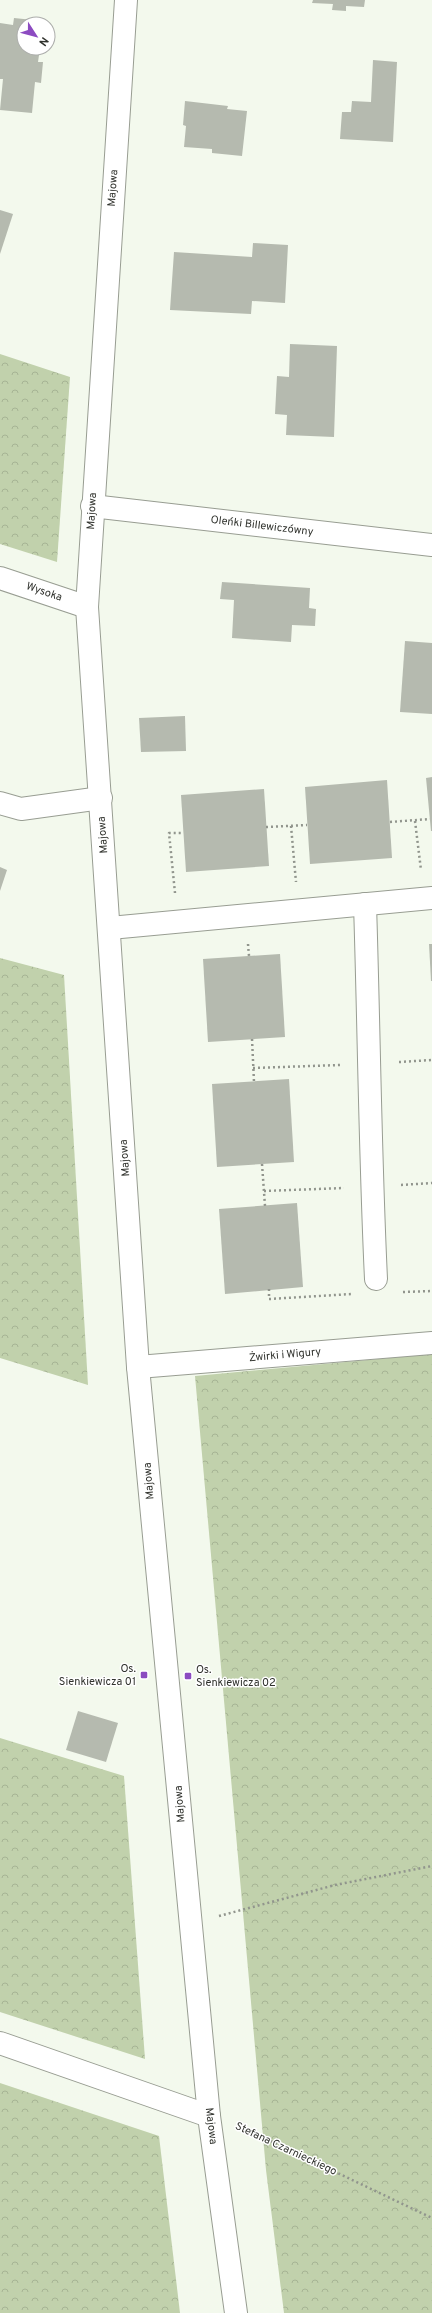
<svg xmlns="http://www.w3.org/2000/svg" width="432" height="2313" viewBox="0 0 432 2313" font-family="Overpass,sans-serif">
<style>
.forest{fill:url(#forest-crowns)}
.building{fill:#b5baaf}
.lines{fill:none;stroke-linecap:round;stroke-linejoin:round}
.minor-casing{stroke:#989d92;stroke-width:24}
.path{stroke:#91958d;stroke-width:2.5;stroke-dasharray:2 3;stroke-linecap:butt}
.minor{stroke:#fff;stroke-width:22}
.poi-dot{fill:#8c4bc1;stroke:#fff;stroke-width:1.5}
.labels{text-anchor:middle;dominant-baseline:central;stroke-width:3;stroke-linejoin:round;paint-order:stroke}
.street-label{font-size:11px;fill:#30322d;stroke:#fff}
.poi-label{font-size:11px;fill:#30322d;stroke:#fff;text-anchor:end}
</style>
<defs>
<pattern id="forest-crowns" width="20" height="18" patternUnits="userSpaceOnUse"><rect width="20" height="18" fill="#c1d1ac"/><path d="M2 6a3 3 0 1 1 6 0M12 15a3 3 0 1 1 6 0" fill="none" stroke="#a6b494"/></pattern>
</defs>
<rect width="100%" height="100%" fill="#f3f9ed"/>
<g class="forest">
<polygon points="0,354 70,377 57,562 0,544"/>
<polygon points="0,958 64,975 88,1385 0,1358"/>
<polygon points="432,1354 432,2313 284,2313 266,2170 195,1376"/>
<polygon points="0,1738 124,1776 145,2059 0,2012"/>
<polygon points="0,2083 159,2136 180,2313 0,2313"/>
</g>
<g class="building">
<polygon points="313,0 365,0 364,7 346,6 346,11 332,10 333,4 312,3"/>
<polygon points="14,18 33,20 33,24 24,24 24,48 40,48 38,62 43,62 41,83 35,82 32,113 0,110 3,79 0,79 0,23 13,25"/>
<polygon points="373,60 397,62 393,142 340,139 342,112 351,112 352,101 371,102"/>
<polygon points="185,101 228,106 227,109 247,111 242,156 212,153 212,149 184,147 186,126 183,125"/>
<polygon points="0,210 13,214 0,254"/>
<polygon points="253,243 288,245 285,303 252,301 251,314 170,310 174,252 252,257"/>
<polygon points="290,344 337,346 334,437 286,435 287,415 275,414 277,376 289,377"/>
<polygon points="222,582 310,588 309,608 316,609 315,626 292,625 291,642 232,638 234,600 220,599"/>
<polygon points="405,641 432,643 432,714 400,712"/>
<polygon points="185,716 186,751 141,752 139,718"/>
<polygon points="432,777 432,831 431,831 426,778"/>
<polygon points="387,780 392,858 310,864 305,787"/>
<polygon points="264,789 269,866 186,872 181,795"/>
<polygon points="0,867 7,870 0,891"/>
<polygon points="429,944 432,944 432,981 431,981"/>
<polygon points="280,954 285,1037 208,1042 203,959"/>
<polygon points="289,1079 294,1162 217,1167 212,1084"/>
<polygon points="297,1203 303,1287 225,1294 219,1209"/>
<polygon points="78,1711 118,1723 106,1762 66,1750"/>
</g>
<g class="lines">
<g class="minor-casing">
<g id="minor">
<polyline points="126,0 87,607 138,1367 209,2116 236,2313"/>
<polyline points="92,506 432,545"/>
<polyline points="0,578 87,607"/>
<polyline points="0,803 21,809 101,798"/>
<path d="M365 904C369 1029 370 1154 376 1279"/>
<polyline points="110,928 432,898"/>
<polyline points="138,1367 432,1343"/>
<polyline points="0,2043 209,2116"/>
</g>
</g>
<g class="path">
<polyline points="415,821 421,870"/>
<polyline points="390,822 430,819"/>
<polyline points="291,826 296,882"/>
<polyline points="266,827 307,825"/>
<polyline points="175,893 169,833 183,833"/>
<polyline points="248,944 249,956"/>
<polyline points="252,1039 254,1082"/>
<polyline points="399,1062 432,1060"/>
<polyline points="253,1068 340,1065"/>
<polyline points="262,1164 265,1206"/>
<polyline points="401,1185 432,1183"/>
<polyline points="264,1191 344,1188"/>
<polyline points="269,1289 269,1299 352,1294"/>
<polyline points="403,1292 432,1291"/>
<polyline points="219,1916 335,1885 432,1866"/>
<polyline points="239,2126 432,2218"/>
</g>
<use href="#minor" class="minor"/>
</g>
<g class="poi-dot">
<rect x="140" y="1671" width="8" height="8" rx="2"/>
<rect x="184" y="1672" width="8" height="8" rx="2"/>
</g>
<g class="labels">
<g class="street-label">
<text transform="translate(113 188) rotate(-86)">Majowa</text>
<text transform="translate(92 511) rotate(-87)">Majowa</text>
<text transform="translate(262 526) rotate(7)">Oleńki Billewiczówny</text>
<text transform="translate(44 592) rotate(19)">Wysoka</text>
<text transform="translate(103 835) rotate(-94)">Majowa</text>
<text transform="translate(125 1158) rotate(-94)">Majowa</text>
<text transform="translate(285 1355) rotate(-5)">Żwirki i Wigury</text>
<text transform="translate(149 1481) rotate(-95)">Majowa</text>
<text transform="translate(180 1804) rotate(-95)">Majowa</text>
<text transform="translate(211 2126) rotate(83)">Majowa</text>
<text transform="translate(286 2149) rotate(25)">Stefana Czarnieckiego</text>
</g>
<g class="poi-label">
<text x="136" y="1669">Os.<tspan x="136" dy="13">Sienkiewicza 01</tspan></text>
<text x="196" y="1670" text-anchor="start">Os.<tspan x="196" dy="13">Sienkiewicza 02</tspan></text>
</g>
</g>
<g transform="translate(36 36) rotate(126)"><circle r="19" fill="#ffffff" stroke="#acadab"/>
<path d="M0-3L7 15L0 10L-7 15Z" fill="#8c4bc1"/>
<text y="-6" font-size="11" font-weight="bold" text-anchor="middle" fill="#30322d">N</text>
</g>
</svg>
